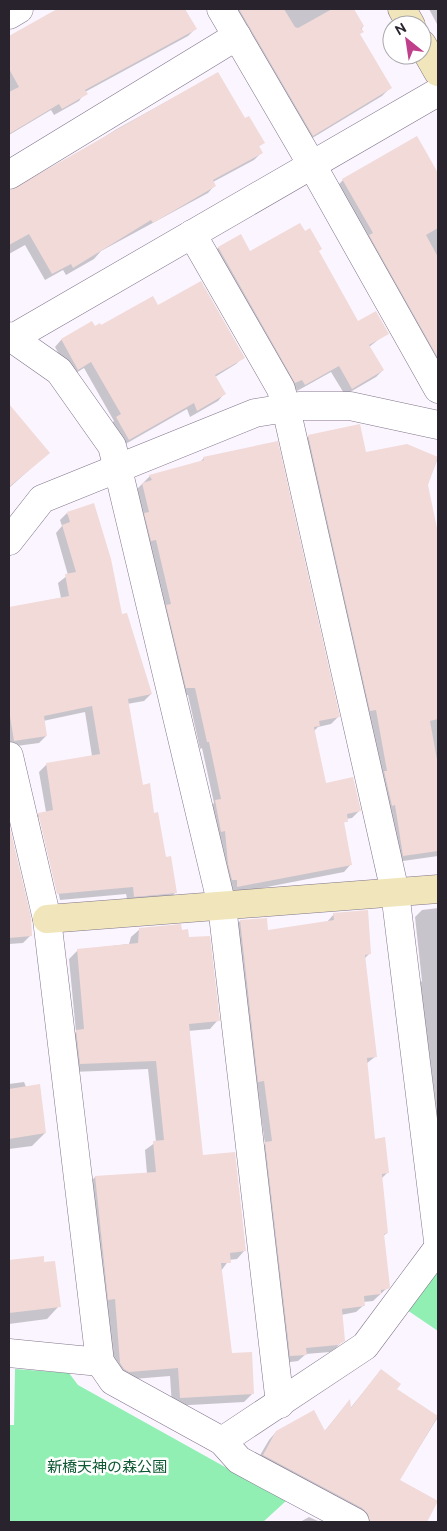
<svg xmlns="http://www.w3.org/2000/svg" width="447" height="1531" viewBox="0 0 447 1531" font-family="Ubuntu,'Noto Sans JP',sans-serif">
<style>
.green{fill:#91efb4}
.shadow{fill:#0003}
.building{fill:#f1dad7}
.lines{fill:none;stroke-linecap:round;stroke-linejoin:round}
.street-casing{stroke:#81758a;stroke-width:29}
.secondary-casing{stroke:#81758a;stroke-width:29}
.street{stroke:#fff;stroke-width:28}
.secondary{stroke:#f1e6bb;stroke-width:28}
.labels{text-anchor:middle;dominant-baseline:central;stroke-width:5;stroke-linejoin:round;paint-order:stroke}
.park-label{font-size:15px;fill:#0d5832;stroke:#fff}
</style>
<rect width="100%" height="100%" fill="#fbf5ff"/>
<g class="green">
<polygon points="434,1271 438,1274 438,1331 407,1310"/>
<polygon points="15,1369 69,1373 78,1385 286,1501 263,1522 9,1522 9,1425 14,1425"/>
</g>
<g class="shadow">
<polygon points="60,9 178,9 195,29 188,36 85,92 79,101 54,115 51,110 9,135 9,38"/>
<polygon points="224,9 353,9 363,26 359,35 390,88 382,96 304,143"/>
<polygon points="429,9 438,9 438,26"/>
<polygon points="218,73 244,120 262,144 258,147 261,153 254,160 213,182 215,185 208,193 101,251 94,259 66,275 63,270 45,280 25,245 9,254 9,197 117,129"/>
<polygon points="416,138 438,175 438,377 336,187 343,180"/>
<polygon points="240,236 250,252 318,252 358,323 387,333 369,347 383,370 376,377 345,395 331,372 297,391 211,255 218,248"/>
<polygon points="158,307 243,357 236,364 215,377 224,394 218,401 190,417 187,409 122,446 110,425 114,421 84,368 71,376 55,347 61,340 92,323 95,328 101,327"/>
<polygon points="9,411 48,453 9,488"/>
<polygon points="309,436 365,453 407,445 438,458 427,485 438,536 438,856 396,862 302,443"/>
<polygon points="204,458 338,717 331,724 318,727 314,731 325,784 359,811 352,818 346,819 343,825 351,864 344,872 231,894 209,808 214,803 202,748 200,749 188,695 179,694 135,491 150,476 200,462"/>
<polygon points="67,513 121,615 151,694 144,701 127,704 142,786 175,893 168,900 128,903 126,894 60,900 41,817 38,817 57,900 51,901 32,821 39,814 46,812 39,772 46,765 92,756 85,712 43,721 46,736 39,743 9,747 9,608 61,598 58,583 68,575 56,533 62,526 60,520"/>
<polygon points="9,836 31,935 23,943 9,944"/>
<polygon points="438,908 438,1177 419,984 422,981 415,917 422,910"/>
<polygon points="334,914 369,954 364,959 376,1056 366,1064 374,1140 388,1172 381,1179 387,1233 383,1236 387,1288 373,1301 363,1302 364,1305 356,1312 341,1315 343,1340 336,1348 330,1352 306,1354 298,1361 283,1363 259,1150 265,1144 257,1088 251,1088 233,928 240,921 267,931 327,922"/>
<polygon points="140,929 181,931 188,938 218,1020 210,1029 188,1031 202,1156 245,1250 237,1259 229,1260 221,1271 231,1354 253,1393 244,1402 172,1406 170,1376 121,1380 112,1372 87,1186 95,1177 147,1174 145,1150 156,1142 148,1069 72,1072 68,1039 76,1032 69,959 78,950 129,944 131,937"/>
<polygon points="24,1082 45,1133 32,1146 9,1149 9,1084"/>
<polygon points="42,1257 59,1306 47,1319 9,1324 9,1262"/>
<polygon points="381,1370 395,1389 438,1417 399,1480 437,1501 426,1522 362,1522 256,1462 269,1440 276,1432 324,1432 349,1401 349,1410"/>
<polygon points="309,1517 320,1522 300,1522"/>
</g>
<g class="building">
<polygon points="57,9 185,9 197,29 85,90 88,94 62,109 59,104 9,134 9,92 19,87 9,69 9,36"/>
<polygon points="239,9 284,9 295,27 298,28 332,9 354,9 364,26 361,28 364,32 360,34 392,88 313,136"/>
<polygon points="218,72 245,118 249,116 265,143 259,146 263,153 213,180 216,186 153,223 151,220 73,268 71,264 52,274 29,234 9,245 9,191"/>
<polygon points="417,136 438,173 438,228 426,235 438,257 438,358 369,235 373,233 342,179"/>
<polygon points="300,223 305,231 310,228 322,249 319,251 358,321 376,311 389,334 369,345 384,370 352,389 339,366 305,385 302,380 295,383 218,247 241,234 250,251"/>
<polygon points="201,281 245,358 215,375 226,394 197,411 194,403 129,440 116,417 121,414 91,362 78,370 61,339 92,321 95,326 100,323 101,325 153,296 158,305"/>
<polygon points="9,404 50,453 9,487"/>
<polygon points="360,424 366,452 407,444 438,457 428,485 438,533 438,719 430,721 438,765 438,851 403,856 395,805 392,806 384,771 387,771 376,710 370,711 308,435"/>
<polygon points="278,441 340,717 319,721 320,726 314,727 326,783 353,777 361,811 347,814 348,822 344,822 352,865 237,887 237,880 232,880 228,864 225,831 221,832 215,800 221,799 209,742 207,742 195,688 186,688 166,605 171,604 156,540 151,541 144,513 149,512 142,483 152,480 149,475 204,460 203,457"/>
<polygon points="94,503 111,559 122,614 127,613 152,694 128,699 143,785 150,783 154,813 158,812 166,857 171,856 177,893 134,897 133,887 57,894 38,813 53,810 46,763 100,754 92,706 44,716 47,736 14,741 9,710 9,607 69,596 65,574 76,572 62,525 70,522 67,512"/>
<polygon points="9,824 31,917 32,936 9,938"/>
<polygon points="368,910 371,954 365,955 377,1057 367,1058 375,1139 385,1137 389,1173 382,1174 388,1233 384,1234 390,1287 388,1289 381,1290 381,1294 364,1296 365,1306 342,1309 345,1341 338,1345 306,1348 307,1355 290,1356 265,1142 272,1141 264,1081 258,1082 240,920 267,918 268,930 334,920 333,913"/>
<polygon points="181,924 182,930 188,929 189,937 210,936 220,1021 189,1024 203,1155 235,1152 246,1251 230,1253 231,1263 221,1263 232,1353 252,1352 254,1394 180,1398 178,1368 129,1372 124,1369 120,1363 115,1299 108,1300 95,1176 156,1172 153,1141 164,1140 156,1061 80,1064 76,1030 84,1029 77,949 138,943 139,928"/>
<polygon points="40,1084 46,1133 9,1139 9,1089"/>
<polygon points="44,1256 44,1262 55,1261 61,1307 9,1313 9,1260"/>
<polygon points="381,1369 401,1384 397,1389 438,1416 400,1480 438,1501 427,1522 370,1522 368,1514 362,1508 263,1455 276,1431 314,1410 325,1431 350,1399 351,1408"/>
</g>
<g class="lines">
<g class="street-casing">
<g id="street">
<polyline points="221,9 312,165 438,389"/>
<polyline points="9,15 19,9"/>
<polyline points="9,175 237,36"/>
<polyline points="192,234 281,389 286,408 395,892 438,1241"/>
<polyline points="9,336 59,371 112,446 118,469 222,906 280,1404"/>
<polyline points="11,339 438,92"/>
<polyline points="9,541 42,499 255,413 299,406 350,406 438,425"/>
<polyline points="9,756 47,919 100,1362 113,1381 222,1441 239,1460 355,1522"/>
<polyline points="9,1353 100,1362"/>
<polyline points="222,1441 365,1346 438,1248"/>
</g>
</g>
<g class="secondary-casing">
<g id="secondary">
<polyline points="402,9 411,25"/>
<polyline points="422,44 438,72"/>
<polyline points="47,919 438,889"/>
</g>
</g>
<use href="#street" class="street"/>
<use href="#secondary" class="secondary"/>
</g>
<g class="labels">
<g class="park-label">
<text x="107" y="1466">新橋天神の森公園</text>
</g>
</g>
<rect width="447" height="1531" fill="none" stroke="#28232c" stroke-width="20"/>
<g transform="translate(407 40) rotate(330)"><circle r="24" fill="#ffffff" stroke="#a9a7ab"/>
<path d="M0-4L9 19L0 12L-9 19Z" fill="#bf3f8a"/>
<text y="-8" font-size="14" font-weight="bold" text-anchor="middle" fill="#28232c">N</text>
</g>
</svg>
